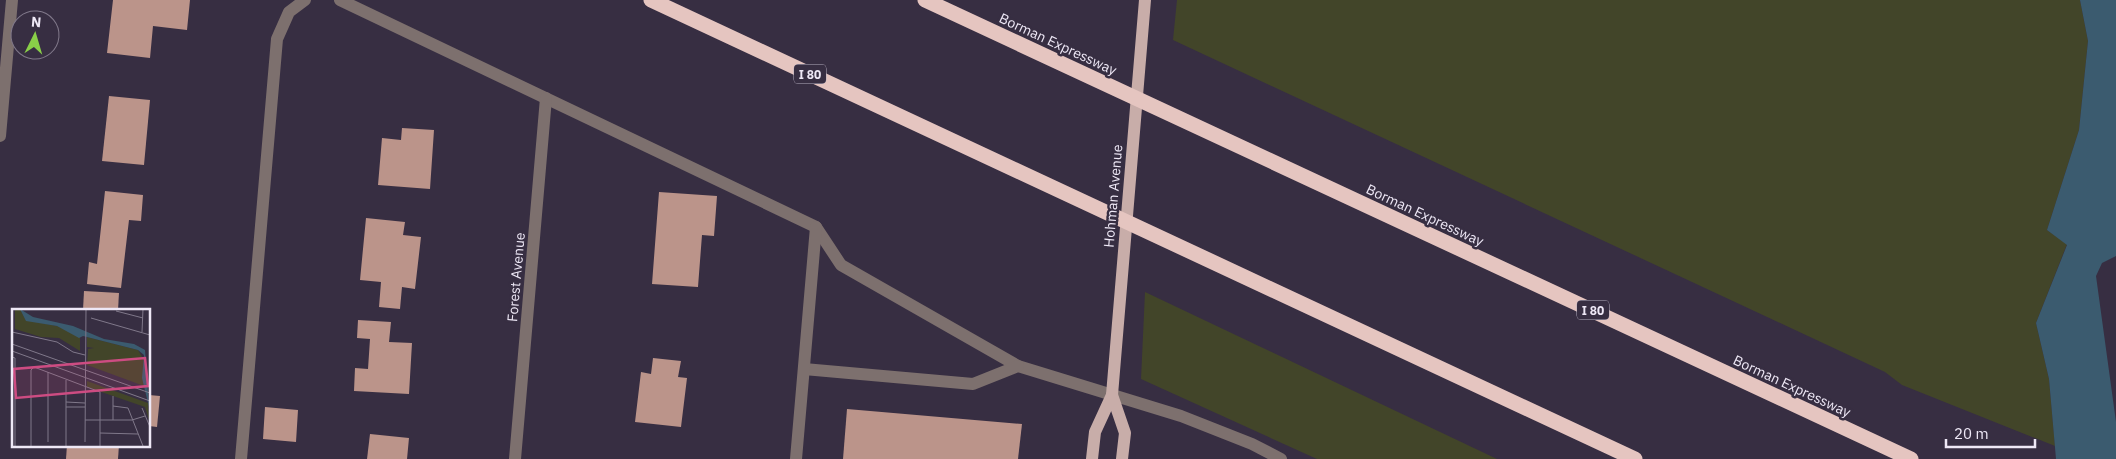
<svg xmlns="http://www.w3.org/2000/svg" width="2116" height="459" viewBox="0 0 2116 459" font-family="'IBM Plex Sans',sans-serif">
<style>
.green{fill:#424529}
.water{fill:#3b5b6f}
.building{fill:#bb948a}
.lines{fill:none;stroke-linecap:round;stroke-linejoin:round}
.minor{stroke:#7d706e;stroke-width:12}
.major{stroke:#c8ada9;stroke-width:12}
.highway{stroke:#e5c5c0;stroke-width:15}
.labels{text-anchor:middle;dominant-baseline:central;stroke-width:5;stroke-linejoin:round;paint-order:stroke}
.shield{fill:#372e42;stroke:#b7b0c0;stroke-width:1}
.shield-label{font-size:12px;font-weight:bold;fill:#eee8f6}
.street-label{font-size:14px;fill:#eee8f6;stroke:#372e42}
.inset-road{fill:none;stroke:#80788a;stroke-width:1}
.view{fill:#cd4c82;fill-opacity:0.15;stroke:#cd4c82;stroke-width:2.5}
.inset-edge{fill:none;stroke:#eee8f6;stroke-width:2.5}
</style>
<rect width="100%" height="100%" fill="#372e42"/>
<g class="green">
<polygon points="1177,0 2080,0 2088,41 2079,130 2047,230 2067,244 2036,323 2049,379 2055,446 1902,385 1885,372 1173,40"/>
<polygon points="1145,292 1497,459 1317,459 1141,379"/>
</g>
<polygon class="water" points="2080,0 2116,0 2116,256 2102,263 2096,276 2116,422 2116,459 2056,459 2049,379 2036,323 2067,245 2047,230 2079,130 2088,41"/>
<g class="building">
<polygon points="113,0 190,0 187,30 153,26 150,58 107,53"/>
<polygon points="109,96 150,100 144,165 102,161"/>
<polygon points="402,128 434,130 430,189 378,185 382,138 401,140"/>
<polygon points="105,191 143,195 141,221 129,220 121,288 87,284 89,262 97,264"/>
<polygon points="659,192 717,196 714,236 702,235 698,287 652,284"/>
<polygon points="366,218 405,222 403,235 421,237 415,289 402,287 400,309 379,307 381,282 360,280"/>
<polygon points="84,291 119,293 118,310 83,310"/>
<polygon points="358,320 391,322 389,342 412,343 409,394 354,391 355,368 368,369 370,339 357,338"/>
<polygon points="653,358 681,361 678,377 687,378 681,427 635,422 641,372 651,374"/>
<polygon points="149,395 160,396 157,427 149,426"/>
<polygon points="265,407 298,410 296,442 263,439"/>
<polygon points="847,409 1022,424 1018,459 843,459"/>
<polygon points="370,434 409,438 407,459 367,459"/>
<polygon points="67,445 119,445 118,459 66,459"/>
</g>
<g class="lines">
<g class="minor">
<polyline points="340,0 816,227 841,265 1018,366 1181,416 1252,444 1281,459"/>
<polyline points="0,136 12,0"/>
<polyline points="804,369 973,384 1018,366"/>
<polyline points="241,459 277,39 289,12 305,0"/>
<polyline points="515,459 546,98"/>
<polyline points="796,459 816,227"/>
</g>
<g class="major">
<polyline points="1112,395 1125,433 1122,459"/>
<polyline points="1092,459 1095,432 1112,395 1145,0"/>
</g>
<g class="highway">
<polyline points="651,0 1635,459"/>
<polyline points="925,0 1911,459"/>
</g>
</g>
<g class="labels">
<g class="shield">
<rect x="794" y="64.5" width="32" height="19" rx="4"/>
<rect x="1577" y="300.5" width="32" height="19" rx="4"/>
</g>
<g class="shield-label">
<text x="810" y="74">I 80</text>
<text x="1593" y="310">I 80</text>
</g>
<g class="street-label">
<text transform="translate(1058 44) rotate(25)">Borman Expressway</text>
<text transform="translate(1113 196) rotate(-85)">Hohman Avenue</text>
<text transform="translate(1425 215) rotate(25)">Borman Expressway</text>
<text transform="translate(516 277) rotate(-85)">Forest Avenue</text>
<text transform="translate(1792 386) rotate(25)">Borman Expressway</text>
</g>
</g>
<g transform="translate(12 309)">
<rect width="138" height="138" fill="#372e42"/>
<path d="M3 0H8L14 11 45 17 65 25 68 29V42L47 29 29 28 3 20ZM75 28 126 41 132 51V77L75 56 76 40 82 39 75 38ZM75 72 136 94 137 111 133 98 75 78Z" fill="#424529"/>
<path d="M8 0 21 8 61 17 92 30 122 35 133 41 137 98 130 69 132 46 126 41 71 27 67 29 45 17 14 12Z" fill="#3b5b6f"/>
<path class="inset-road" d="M104 2 131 9M79 9 138 26M0 23 45 33 61 43 73 46M130 23 131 0M0 35 138 84M0 42 138 92M0 48 3 49V137M36 63V133M101 87V111M54 93 73 94M101 97 116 99 131 137M54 98H73M130 99 138 118M73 111H120L133 107M88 124 126 125M73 133 74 0M19 137V61L22 58 88 83V137M54 137V71"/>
<path class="view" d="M133 49 136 77 4 89 2 60Z"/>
<rect width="138" height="138" class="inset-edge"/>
</g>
<g transform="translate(35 35) rotate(5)"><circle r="24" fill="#372e42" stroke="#80788a"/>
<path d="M0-4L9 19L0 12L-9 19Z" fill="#89cf48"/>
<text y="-8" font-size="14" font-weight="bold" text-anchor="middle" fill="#eee8f6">N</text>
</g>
<path d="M1946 439v8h89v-8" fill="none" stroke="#eee8f6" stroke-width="2.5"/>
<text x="1954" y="439" font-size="15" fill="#eee8f6" stroke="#372e42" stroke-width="4" paint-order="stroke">20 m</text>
</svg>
